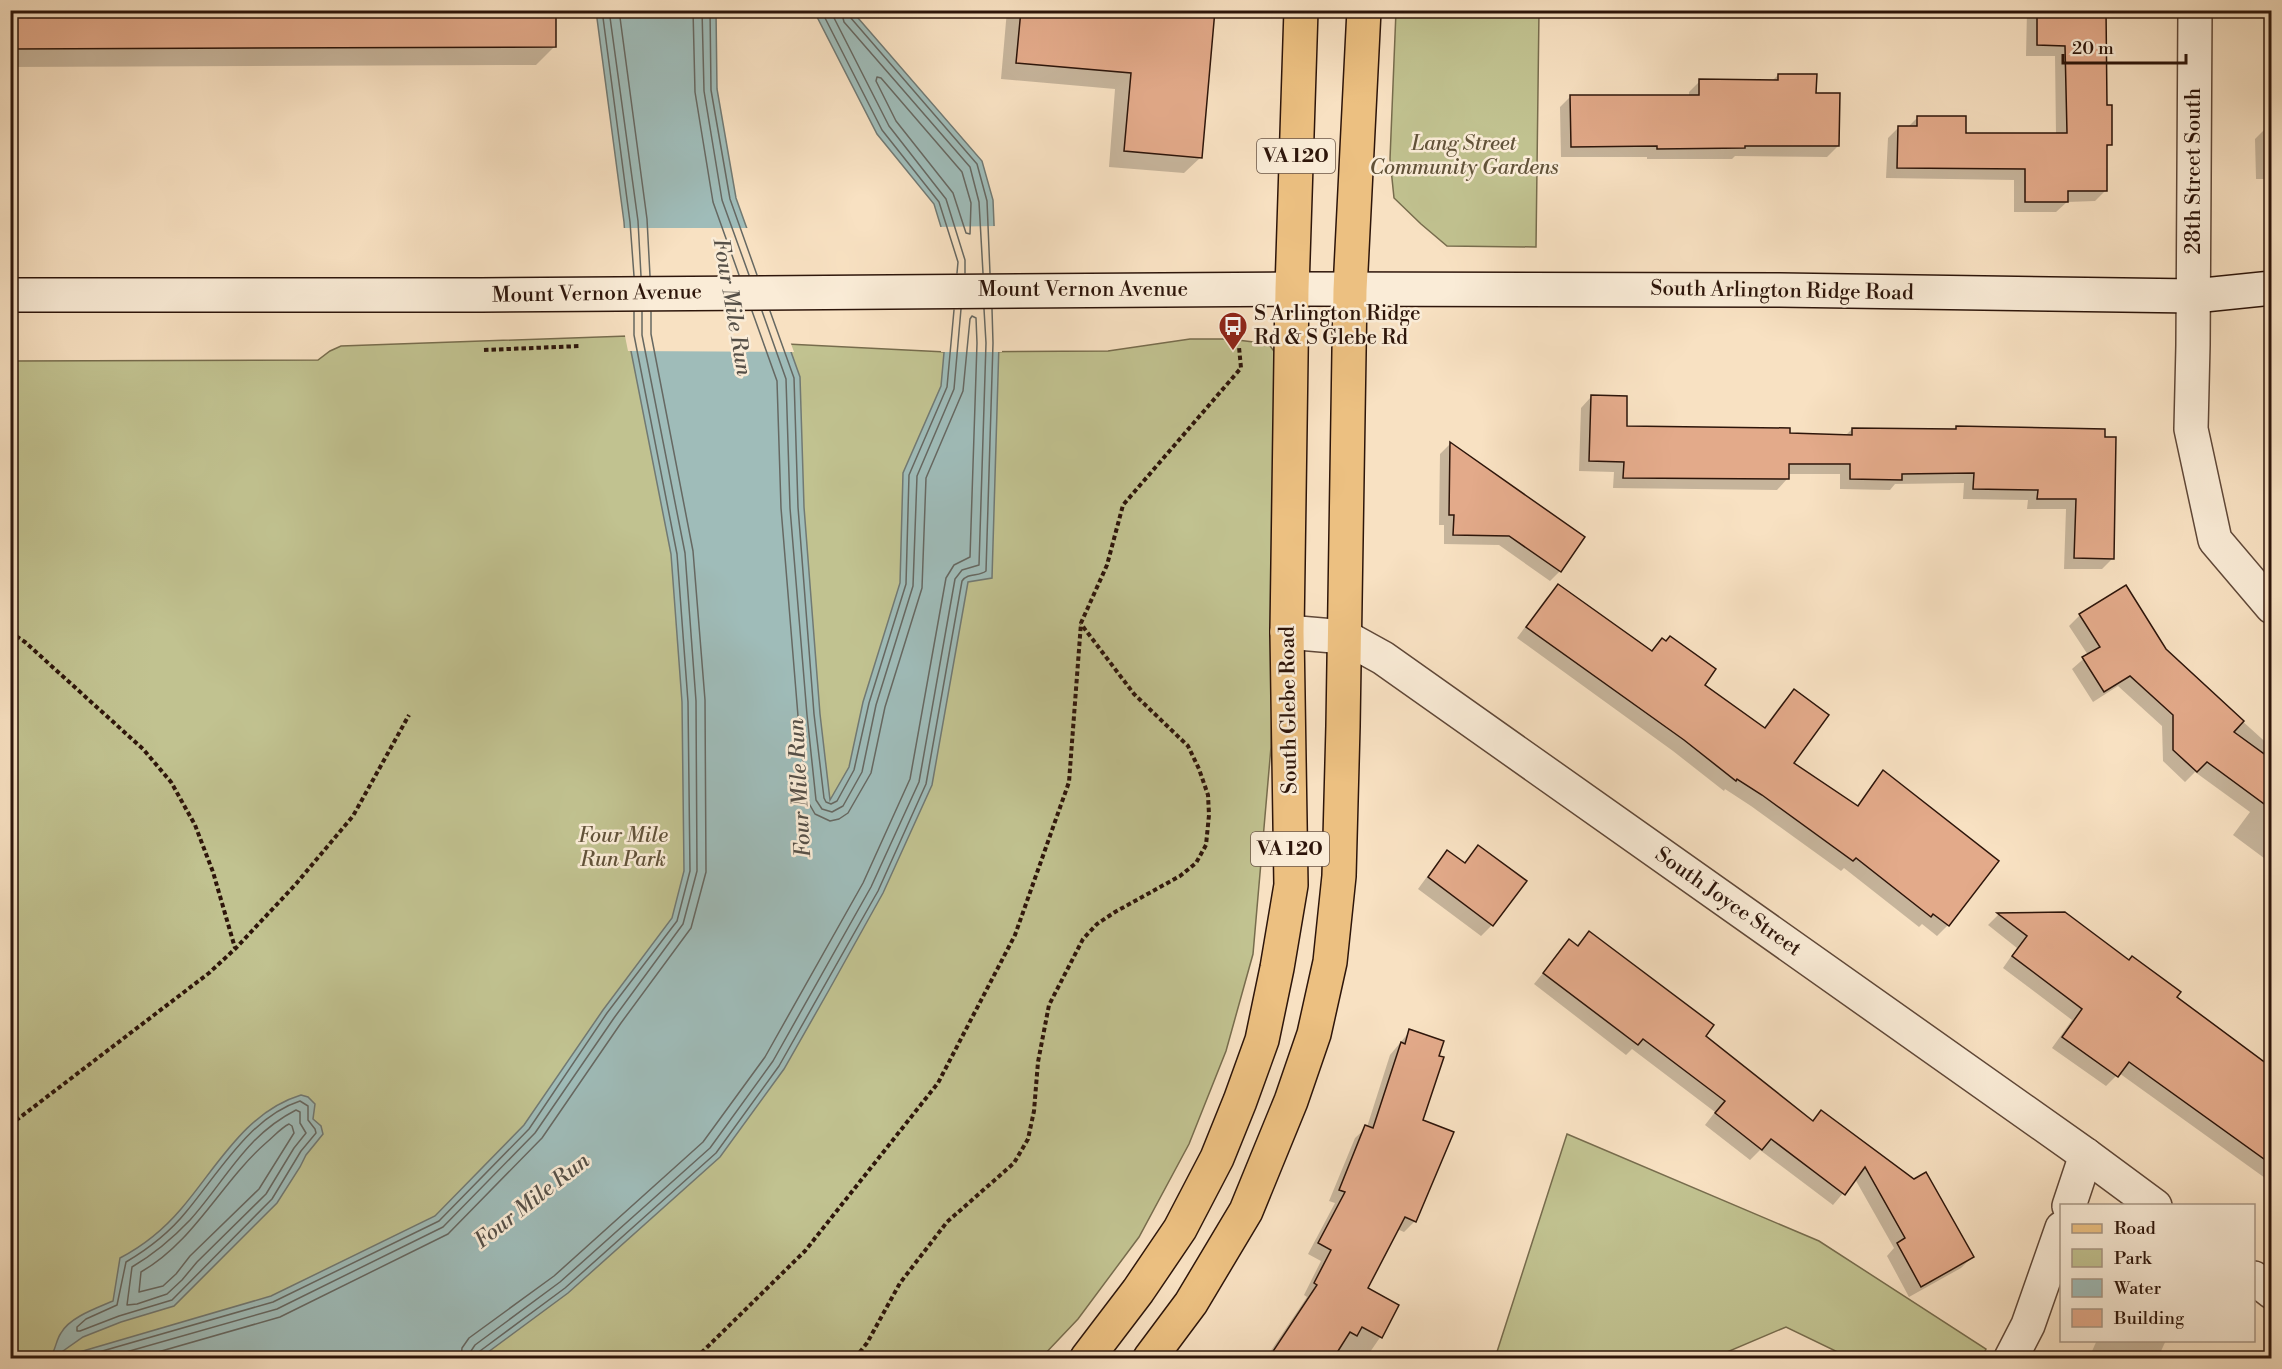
<svg xmlns="http://www.w3.org/2000/svg" width="2282" height="1369" viewBox="0 0 2282 1369" font-family="'Libre Bodoni',serif">
<style>
.green{fill:#c1c290;stroke:#776c4d;stroke-width:1.5}
.water{fill:#9fbcb9;stroke:#717973;stroke-width:1.5}
.pier{fill:#f8e1c2}
.shadow{fill:#0003}
.lines{fill:none;stroke-linecap:round;stroke-linejoin:round}
.shore{stroke:#666862;stroke-width:1.5}
.building{fill:#e3aa8a;stroke:#2d150a;stroke-width:1.5}
.street-casing{stroke:#604838;stroke-width:36}
.secondary-casing{stroke:#2d150a;stroke-width:36}
.primary-casing{stroke:#2d150a;stroke-width:36}
.path{stroke:#2d150a;stroke-width:4;stroke-dasharray:4.5 3;stroke-linecap:butt}
.street{stroke:#faecd7;stroke-width:33}
.secondary{stroke:#faecd7;stroke-width:33}
.primary{stroke:#ecc081;stroke-width:33}
.labels{text-anchor:middle;dominant-baseline:central;stroke-width:5;stroke-linejoin:round;paint-order:stroke}
.shield{fill:#faecd7;stroke:#6a5648;stroke-width:1.5}
.shield-label{font-size:20px;font-weight:bold;fill:#2d150a}
.park-label{font-size:21px;font-style:italic;fill:#615239;stroke:#faecd7}
.street-label{font-size:21px;fill:#2d150a;stroke:#faecd7}
.poi-label{font-size:21px;fill:#2d150a;stroke:#faecd7;text-anchor:start}
.water-label{font-size:22px;font-style:italic;fill:#554f47;stroke:#faecd7}
</style>
<rect width="100%" height="100%" fill="#f8e1c2"/>
<filter id="stains"><feTurbulence type="fractalNoise" baseFrequency=".00333" numOctaves="4"/><feColorMatrix values="0 0 0 0 .2 0 0 0 0 .09 0 0 0 0 .02 0 0 0 .5 -.17"/></filter>
<radialGradient id="worn" r=".72"><stop offset=".6" stop-color="#630" stop-opacity="0"/><stop offset="1" stop-color="#630" stop-opacity=".3"/></radialGradient>
<g class="green">
<polygon points="1396,11 1539,11 1536,247 1447,246 1421,224 1394,198 1390,159"/>
<polygon points="628,336 946,352 1108,351 1190,339 1229,339 1262,343 1270,346 1277,355 1271,747 1253,954 1226,1051 1189,1144 1139,1237 1078,1319 1041,1358 11,1358 10,361 318,360 330,351 341,346"/>
<polygon points="1567,1134 1819,1241 1986,1349 1982,1358 1850,1358 1786,1327 1713,1358 1495,1358"/>
</g>
<g class="water">
<polygon points="596,11 716,11 717,89 736,198 800,377 804,507 820,714 830,800 849,767 863,702 900,583 903,473 941,386 952,263 934,204 877,134 814,11 852,11 982,161 993,200 999,343 992,578 968,582 932,785 883,893 829,990 784,1069 720,1157 568,1293 480,1358 59,1358 271,1296 435,1216 524,1125 603,1010 672,918 684,871 682,702 671,554 628,336 629,294 624,222"/>
<path d="M301 1095 308 1097 315 1104 313 1119 321 1126 323 1134 306 1155 300 1167 277 1203 174 1306 121 1322 83 1337 53 1358H50C56 1349 56 1340 61 1333 70 1317 97 1308 113 1301L120 1258C143 1246 164 1229 181 1209 217 1167 245 1112 301 1095Z"/>
</g>
<g class="pier">
<polygon points="997,226 1002,352 941,352 949,264 937,227"/>
<polygon points="622,228 749,228 794,352 628,351 625,336 626,294"/>
</g>
<g class="shadow">
<polygon points="10,10 554,47 536,65 10,67"/>
<polygon points="1007,10 1213,10 1201,157 1184,173 1109,167 1115,89 1001,79"/>
<polygon points="2027,10 2105,10 2106,107 2110,144 2105,149 2106,190 2095,201 2067,202 2056,212 2014,212 2014,180 1886,178 1888,138 1899,127 1908,127 1918,117 1964,135 2056,135 2055,56 2026,56"/>
<polygon points="1778,75 1838,146 1827,157 1735,156 1732,159 1647,159 1647,157 1561,157 1560,107 1571,96 1689,97 1689,92 1700,81 1772,81"/>
<polygon points="2265,129 2272,129 2272,179 2256,179 2255,139"/>
<polygon points="1591,397 1625,427 1845,436 1852,429 1953,431 1956,428 2103,431 2113,558 2102,569 2064,569 2066,509 2027,509 2028,500 1963,499 1964,483 1895,484 1890,490 1840,489 1840,474 1787,474 1787,479 1777,490 1613,488 1614,472 1579,471 1581,408"/>
<polygon points="1450,444 1560,571 1550,581 1499,545 1444,544 1444,525 1439,525 1440,454"/>
<polygon points="1558,586 1650,652 1662,640 1703,685 1763,729 1783,702 1794,691 1792,763 1856,807 1873,783 1883,772 1948,925 1937,936 1922,924 1919,927 1844,868 1841,871 1751,806 1725,789 1724,791 1673,751 1517,638 1547,597"/>
<polygon points="2080,615 2164,650 2272,748 2272,864 2233,835 2250,812 2195,772 2185,782 2163,761 2162,726 2118,686 2093,702 2072,669 2088,655 2069,626"/>
<polygon points="1478,847 1492,925 1481,936 1418,889 1437,863 1448,852 1463,864"/>
<polygon points="2064,914 2262,1062 2272,1050 2272,1183 2119,1073 2106,1086 2052,1048 2072,1020 2003,968 2017,948 1988,925 1998,915"/>
<polygon points="1589,933 1704,1036 1811,1122 1821,1112 1972,1257 1961,1268 1909,1297 1887,1256 1894,1248 1855,1179 1833,1205 1760,1150 1750,1160 1705,1125 1715,1112 1632,1049 1626,1055 1534,984 1569,941 1576,946"/>
<polygon points="1410,1031 1422,1120 1415,1221 1404,1232 1397,1229 1366,1289 1381,1336 1366,1358 1266,1358 1307,1297 1304,1295 1321,1261 1308,1254 1335,1203 1329,1201 1355,1138 1367,1127 1390,1055"/>
<polygon points="2097,1340 2166,1340 2158,1358 2089,1358"/>
<polygon points="1256,1354 1262,1358 1251,1358"/>
</g>
<g class="lines">
<g class="shore">
<polyline points="602,10 630,222 634,276"/>
<polyline points="609,10 638,221 641,276"/>
<polyline points="619,10 647,219 650,276"/>
<polyline points="693,10 695,92 713,202 739,275"/>
<polyline points="702,10 704,91 722,200 749,275"/>
<polyline points="710,10 711,90 730,199 757,275"/>
<polyline points="821,10 882,130 939,202 958,262 957,273"/>
<polyline points="830,10 889,126 946,199 965,260 965,273"/>
<polyline points="841,10 844,22 970,167 979,202 983,273"/>
<polyline points="848,10 850,17 977,164 987,201 990,273"/>
<polygon points="877,77 881,78 962,172 971,203 970,234 966,233 953,193 896,121 876,81"/>
<polyline points="762,311 786,379 790,508 807,715 816,800 822,809 832,812 843,806 862,772 876,705 913,586 917,476 954,389 961,309"/>
<polyline points="770,311 794,378 798,507 814,714 824,798 826,802 831,804 837,801 854,770 869,703 906,584 909,475 947,387 954,310"/>
<path d="M300 1101 308 1106V1120L315 1129 316 1133 301 1151 272 1199 172 1300 119 1316 80 1331H77V1327L86 1319 117 1305 126 1262C148 1249 169 1233 186 1212 218 1174 250 1117 300 1101Z"/>
<path d="M296 1110 300 1112V1123L306 1133 294 1148 266 1194 197 1262 182 1280 167 1294 137 1304 127 1305 132 1267C154 1254 173 1238 190 1220 226 1180 245 1136 296 1110Z"/>
<path d="M289 1124 292 1126 294 1133 259 1189 190 1256 176 1274 163 1286 139 1292 141 1272C195 1241 221 1182 267 1142 274 1136 281 1128 289 1124Z"/>
<polyline points="78,1358 273,1302 439,1221 529,1129 607,1013 677,921 690,871 688,702 677,554 634,335 634,312"/>
<polyline points="105,1358 277,1309 443,1227 535,1133 614,1018 683,924 697,871 696,701 685,553 642,335 642,312"/>
<polyline points="137,1358 280,1317 448,1234 542,1138 621,1023 691,928 706,872 705,700 693,551 651,334 651,312"/>
<polyline points="461,1358 462,1348 469,1338 554,1276 703,1142 765,1057 863,883 910,779 946,578 954,565 970,557 977,343 976,318 972,316 970,319 963,391 926,478 922,588 885,707 871,773 848,813 839,819 830,821 815,814 807,800 798,716 781,508 777,381 752,311"/>
<polyline points="470,1358 471,1351 475,1345 560,1282 710,1148 773,1061 871,887 919,782 955,579 962,570 979,565 986,343 984,309"/>
<path d="M477 1358 480 1351 565 1288 716 1153 779 1066 878 891 926 784 962 581C968 572 979 577 986 571L993 343 992 309"/>
</g>
</g>
<g class="building">
<polygon points="10,10 556,10 556,47 10,49"/>
<polygon points="1021,10 1215,10 1202,158 1124,151 1131,73 1016,63"/>
<polygon points="2037,10 2106,10 2107,105 2112,105 2112,145 2107,145 2107,191 2068,191 2068,202 2025,202 2025,169 1897,168 1898,126 1917,126 1917,116 1966,116 1966,133 2067,133 2065,46 2037,45"/>
<polygon points="1778,74 1817,74 1816,93 1840,93 1839,146 1745,146 1745,148 1657,149 1657,146 1571,147 1570,95 1699,95 1699,79 1778,80"/>
<polygon points="1591,395 1627,396 1627,426 1790,428 1790,433 1852,435 1852,428 1956,429 1956,426 2105,429 2105,437 2116,437 2114,559 2074,558 2076,499 2037,499 2038,490 1973,489 1974,473 1902,474 1902,480 1850,479 1850,464 1789,464 1789,479 1623,478 1624,462 1589,461"/>
<polygon points="1450,442 1585,537 1561,572 1509,536 1453,535 1454,515 1449,515"/>
<polygon points="1558,584 1652,651 1662,638 1666,641 1670,636 1716,669 1705,685 1765,728 1794,689 1829,715 1794,763 1858,806 1883,770 1999,861 1949,926 1933,914 1931,917 1856,858 1853,861 1762,795 1737,779 1736,781 1684,740 1526,627"/>
<polygon points="2126,585 2166,649 2244,721 2234,732 2271,759 2271,809 2207,762 2197,772 2173,750 2173,715 2130,676 2104,692 2082,657 2100,647 2079,614"/>
<polygon points="1478,845 1527,881 1493,926 1428,877 1447,850 1465,863"/>
<polygon points="2065,912 2129,960 2132,956 2181,992 2177,997 2271,1067 2271,1164 2129,1062 2118,1077 2062,1037 2082,1009 2012,956 2027,936 1997,913"/>
<polygon points="1589,931 1714,1025 1706,1036 1813,1121 1821,1110 1914,1179 1926,1172 1974,1257 1921,1287 1897,1243 1905,1238 1865,1167 1845,1195 1771,1139 1762,1150 1715,1113 1725,1101 1643,1039 1638,1045 1543,973 1569,939 1578,946"/>
<polygon points="1409,1029 1444,1041 1439,1056 1444,1057 1423,1120 1454,1132 1416,1222 1405,1217 1368,1288 1399,1305 1382,1338 1362,1327 1357,1336 1350,1332 1333,1359 1268,1359 1317,1285 1314,1283 1331,1250 1318,1243 1345,1192 1339,1190 1365,1125 1373,1128 1401,1042 1405,1044"/>
</g>
<g class="lines">
<g class="street-casing">
<g id="street">
<polyline points="2195,10 2193,345 2191,429 2215,540 2272,607"/>
<polyline points="1287,632 1345,637 1383,658 2086,1155 2155,1206"/>
<polyline points="2069,1206 2086,1155"/>
<polyline points="2254,1278 2272,1292"/>
<polyline points="2011,1358 2028,1325 2062,1228"/>
</g>
</g>
<g class="secondary-casing">
<polyline id="secondary" points="10,295 481,295 1292,289 1780,290 2194,296 2272,288"/>
</g>
<g class="primary-casing">
<g id="primary">
<polyline points="1087,1358 1138,1291 1180,1229 1217,1158 1240,1101 1262,1040 1277,968 1291,885 1287,632 1292,289 1301,10"/>
<polyline points="1150,1358 1191,1303 1246,1211 1291,1101 1314,1034 1330,962 1339,876 1343,726 1350,290 1364,10"/>
</g>
</g>
<g class="path">
<polyline points="484,350 581,346"/>
<polyline points="10,632 25,642 143,749 171,782 195,825 213,872 235,948"/>
<polyline points="10,1125 209,973 236,948 295,885 353,816 409,715"/>
<polyline points="696,1358 805,1251 938,1083 1015,935 1069,782 1081,623 1107,565 1123,505 1241,368 1239,347"/>
<polyline points="855,1358 867,1343 900,1283 947,1222 1014,1163 1028,1139 1034,1111 1038,1062 1049,1005 1083,939 1097,924 1115,912 1180,876 1196,863 1206,845 1209,815 1208,795 1199,769 1188,746 1134,694 1081,624"/>
</g>
<use href="#street" class="street"/>
<use href="#secondary" class="secondary"/>
<use href="#primary" class="primary"/>
</g>
<defs>
<g id="bus-pin" transform="scale(1.5)"><path d="M0 17L-7.5 6A9.5 9.5 0 1 1 7.5 6Z" fill="#8f2418" stroke="#faecd7"/><path d="M-5-6H5V4H4V6H2V4H-2V6H-4V4H-5ZM-3.5-4V0h7V-4ZM-3.5 1.2v1.5H-2V1.2ZM2 1.2v1.5H3.5V1.2Z" fill="#fff"/></g>
</defs>
<g fill-rule="evenodd">
<use href="#bus-pin" x="1233" y="326"/>
</g>
<g class="labels">
<g class="shield">
<rect x="1257" y="139" width="78" height="34" rx="4.5"/>
<rect x="1251" y="832" width="78" height="34" rx="4.5"/>
</g>
<g class="shield-label">
<text x="1296" y="156">VA 120</text>
<text x="1290" y="849">VA 120</text>
</g>
<g class="park-label">
<text x="1464" y="144">Lang Street<tspan x="1464" dy="24">Community Gardens</tspan></text>
<text x="623" y="836">Four Mile<tspan x="623" dy="24">Run Park</tspan></text>
</g>
<g class="street-label">
<text transform="translate(2194 171) rotate(-90)">28th Street South</text>
<text x="1083" y="290">Mount Vernon Avenue</text>
<text transform="translate(1782 291) rotate(1)">South Arlington Ridge Road</text>
<text transform="translate(597 294) rotate(-1)">Mount Vernon Avenue</text>
<text transform="translate(1289 710) rotate(-91)">South Glebe Road</text>
<text transform="translate(1728 902) rotate(35)">South Joyce Street</text>
</g>
<g class="poi-label">
<text x="1254" y="314">S Arlington Ridge<tspan x="1254" dy="24">Rd &amp; S Glebe Rd</tspan></text>
</g>
<g class="water-label">
<text transform="translate(732 307) rotate(80)">Four Mile Run</text>
<text transform="translate(800 788) rotate(-93)">Four Mile Run</text>
<text transform="translate(532 1201) rotate(-38)">Four Mile Run</text>
</g>
</g>
<rect width="2282" height="1369" fill="none" stroke="#f8e1c2" stroke-width="36"/>
<rect x="12" y="12" width="2258" height="1345" fill="none" stroke="#2d150a" stroke-width="3"/>
<rect x="18" y="18" width="2246" height="1333" fill="none" stroke="#2d150a" stroke-width="1.5"/>
<rect x="2060" y="1204" width="195" height="138" fill="#faecd7" stroke="#a89685" stroke-width="1.5"/>
<rect x="2072" y="1224" width="30" height="9" fill="#ecc081" stroke="#a89685" stroke-width="1.5"/>
<text x="2114" y="1234" font-size="18" fill="#2d150a">Road</text>
<rect x="2072" y="1249" width="30" height="18" fill="#c1c290" stroke="#a89685" stroke-width="1.5"/>
<text x="2114" y="1264" font-size="18" fill="#2d150a">Park</text>
<rect x="2072" y="1279" width="30" height="18" fill="#9fbcb9" stroke="#a89685" stroke-width="1.5"/>
<text x="2114" y="1294" font-size="18" fill="#2d150a">Water</text>
<rect x="2072" y="1309" width="30" height="18" fill="#e3aa8a" stroke="#a89685" stroke-width="1.5"/>
<text x="2114" y="1324" font-size="18" fill="#2d150a">Building</text>
<path d="M2063 54v9h123v-9" fill="none" stroke="#2d150a" stroke-width="3"/>
<text x="2072" y="54" font-size="18" fill="#2d150a" stroke="#faecd7" stroke-width="4.5" paint-order="stroke">20 m</text>
<rect width="100%" height="100%" filter="url(#stains)"/>
<rect width="100%" height="100%" fill="url(#worn)"/>
</svg>
